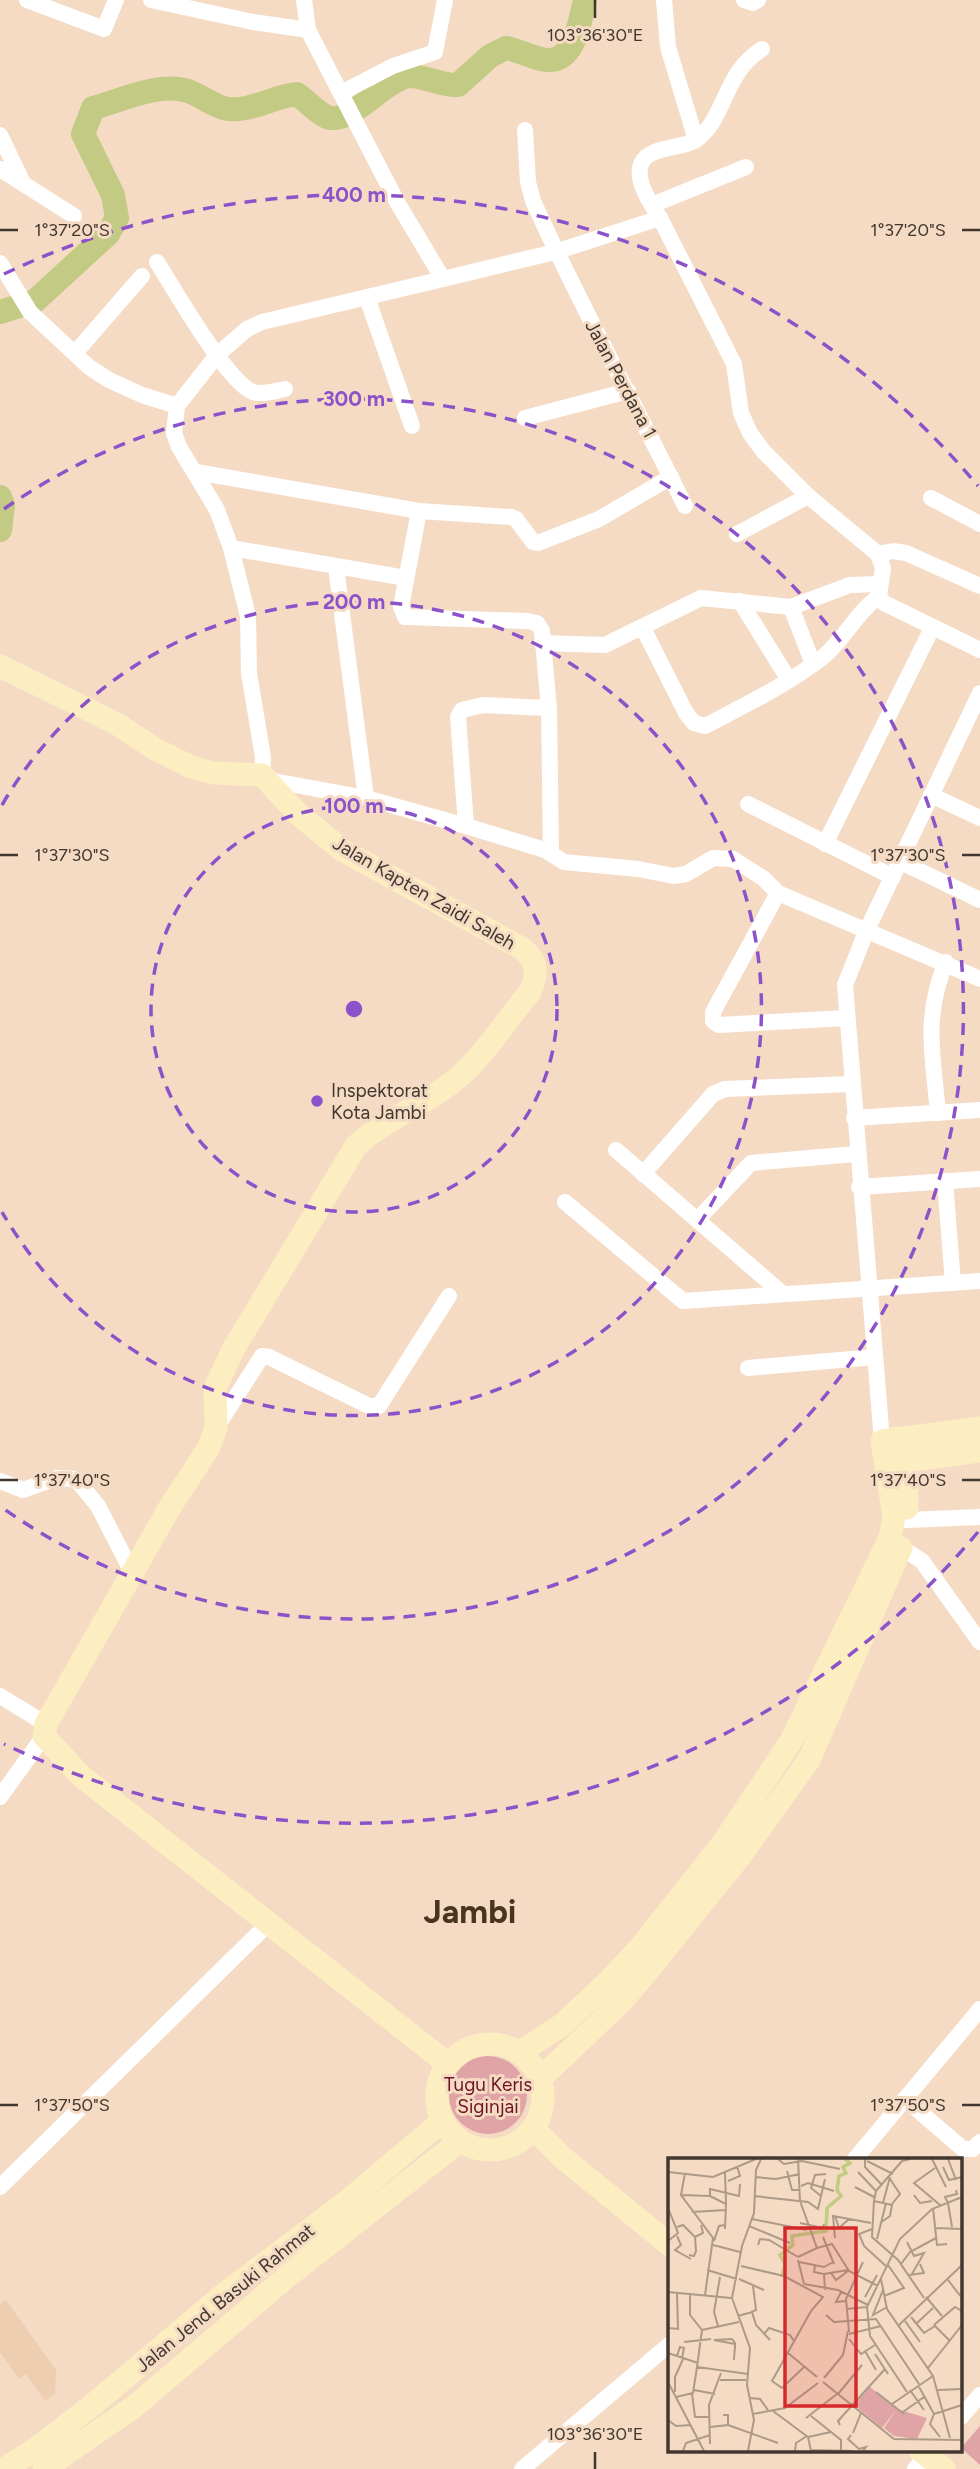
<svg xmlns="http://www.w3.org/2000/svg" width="980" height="2469" viewBox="0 0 980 2469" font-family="Figtree,sans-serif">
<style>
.built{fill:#edceb1}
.green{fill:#e0a4a6}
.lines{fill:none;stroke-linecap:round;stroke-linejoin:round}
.river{stroke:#c2ca83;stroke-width:24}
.street{stroke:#fff;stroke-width:16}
.secondary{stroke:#fdeec1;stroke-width:23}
.ticks{fill:none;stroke:#42382f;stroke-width:2.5}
.ring{fill:none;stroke:#8c52c9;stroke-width:3.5;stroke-dasharray:12 9}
.poi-dot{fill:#8c52c9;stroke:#f5dbc4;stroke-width:2.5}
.labels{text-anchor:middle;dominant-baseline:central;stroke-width:6;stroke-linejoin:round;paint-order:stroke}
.street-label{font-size:19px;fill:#42382f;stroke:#f5dbc4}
.poi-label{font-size:19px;fill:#42382f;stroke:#f5dbc4;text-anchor:start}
.park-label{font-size:19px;fill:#6d1324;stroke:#f5dbc4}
.town-label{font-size:33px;font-weight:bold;fill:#483421;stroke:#f5dbc4}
.inset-river{fill:none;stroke:#c2ca83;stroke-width:3.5}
.inset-road{fill:none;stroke:#ad9a88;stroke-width:2}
.view{fill:#d62828;fill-opacity:0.15;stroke:#d62828;stroke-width:3.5}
.inset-edge{fill:none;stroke:#42382f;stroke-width:3.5}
.ticks-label{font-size:18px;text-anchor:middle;fill:#42382f;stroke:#f5dbc4;stroke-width:6;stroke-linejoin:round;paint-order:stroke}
.centre{fill:#8c52c9;stroke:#f5dbc4;stroke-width:3.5}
.ring-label{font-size:21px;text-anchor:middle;font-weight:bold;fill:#8c52c9;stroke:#f5dbc4;stroke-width:6;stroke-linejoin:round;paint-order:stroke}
</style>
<rect width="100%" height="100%" fill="#f5dbc4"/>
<polygon class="built" points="6,2300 56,2370 55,2394 45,2401 26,2374 19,2379 0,2352 0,2304"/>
<g class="green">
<circle cx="488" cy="2095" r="39"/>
<polygon points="980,2426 980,2465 961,2448"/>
</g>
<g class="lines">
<g class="river">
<path d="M0 312 35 301 108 234 117 218 113 195 83 134 93 108C122 100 159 82 188 91 202 96 215 107 228 109 251 112 274 96 297 94 307 101 317 113 327 117 351 126 386 77 410 76 425 76 441 86 458 85L490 56 506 48C520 50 538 61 550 60 576 59 580 19 585 0"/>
<polyline points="0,497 3,505 0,530"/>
</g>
<g class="street">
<polyline points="27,0 104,29 116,0"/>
<polyline points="151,0 253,22 308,30"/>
<polyline points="304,0 308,30 397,202 443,279 555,252 660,218 734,364 741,413 750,433 763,451 808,496 878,554 883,568 879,596 884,603 980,650"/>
<polyline points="664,0 668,47 696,140"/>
<polyline points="744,0 753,3 758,0"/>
<polyline points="341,93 393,66 435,52 445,0"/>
<path d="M525 130 528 182 533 201C580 305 635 404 685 506"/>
<polyline points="0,135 23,183"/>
<polyline points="0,169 74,216"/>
<polyline points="652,205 746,167"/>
<path d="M660 218C652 206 637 184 640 168 644 145 681 150 696 140 726 119 723 73 762 49"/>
<path d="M157 262C174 289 227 382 253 392 263 395 274 391 285 389"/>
<polyline points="0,263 30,312 89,367 109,380 142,395 177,406"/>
<polyline points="367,298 412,426"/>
<polyline points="75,353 142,276"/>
<polyline points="525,418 628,391"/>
<polyline points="196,472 419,511 511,517 516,519 533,542 538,543 599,519 671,477"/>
<polyline points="931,498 980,524"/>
<polyline points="419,511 401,607 405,617 527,621 537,623 542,631 549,708 551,853"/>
<polyline points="737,534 808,496"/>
<polyline points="231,548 406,578"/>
<polyline points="878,554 893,551 906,553 980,586"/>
<polyline points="336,567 366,798"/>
<polyline points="740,601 789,680"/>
<polyline points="791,607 813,664"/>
<path d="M643 628 686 713 694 723 705 726C745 705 787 685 823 657 844 640 854 615 879 596"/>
<polyline points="542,643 605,645 701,598 791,607 850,585 879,584"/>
<polyline points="262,775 263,757 249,673 248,616 231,548 217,510 179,447 174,433 177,406 217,355 247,329 262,322 443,279"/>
<polyline points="268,780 366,798 466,826 545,850 564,862 638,869 674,876 686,874 713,858 733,859 763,878 778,893 980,979"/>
<polyline points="933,796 980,818"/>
<polyline points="748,804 893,877"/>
<polyline points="466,826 458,717 462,710 483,705 549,708"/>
<polyline points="825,844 932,628"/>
<polyline points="899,861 980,900"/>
<polyline points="778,893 713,1012 713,1021 719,1025 846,1018"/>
<path d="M938 1113C933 1056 923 1017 946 962"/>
<polyline points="854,1118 980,1110"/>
<polyline points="616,1150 783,1294"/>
<polyline points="643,1174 713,1094 725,1089 851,1084"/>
<polyline points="945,1181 953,1283"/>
<polyline points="859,1187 980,1179"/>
<polyline points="565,1202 683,1301 980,1281"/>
<polyline points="697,1220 751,1163 856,1154"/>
<polyline points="748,1368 875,1357"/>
<polyline points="216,1428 262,1356 269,1357 369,1406 379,1406 449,1296"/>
<polyline points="882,1441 845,985 866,932 980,693"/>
<polyline points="0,1481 23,1490 56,1478 76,1479 98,1506 132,1572"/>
<polyline points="906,1520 980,1517"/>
<polyline points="894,1543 922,1561 980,1642"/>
<polyline points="0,1696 46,1724"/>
<polyline points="0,1797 44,1736"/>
<polyline points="905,2099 963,2149 973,2149 980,2142"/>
<polyline points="855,2159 980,2009"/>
<polyline points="0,2187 268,1924"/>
<polyline points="961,2417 980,2395"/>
<polyline points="522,2469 670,2344"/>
<polyline points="915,2469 931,2450"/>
</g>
<g class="secondary">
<path d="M0 666 117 724 155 749 191 767 213 773 262 775 297 813 342 850 523 949C538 962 538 974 530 992 507 1019 486 1053 460 1076 428 1104 386 1118 356 1146L234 1348 215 1388 216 1428 208 1449 170 1507 46 1724 44 1736 81 1776 448 2064"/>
<polyline points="895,1438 906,1472 907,1508"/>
<polyline points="890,1463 980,1451"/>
<circle cx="490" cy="2097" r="53"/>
<polyline points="520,2052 562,2025 606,1984 639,1949 723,1843 791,1741 890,1538 894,1517 882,1441 980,1428"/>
<polyline points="541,2078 622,2001 654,1963 741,1855 809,1760 901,1548"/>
<polyline points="533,2128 563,2158 670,2245"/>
<polyline points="920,2450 944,2469"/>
<polyline points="4,2469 37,2448 95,2403 223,2295 345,2203 441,2122"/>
<polyline points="44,2469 135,2406 283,2280 460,2141"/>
</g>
</g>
<path class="ticks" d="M595 0V18M0 230H18M962 230H980M0 855H18M962 855H980M0 1480H18M962 1480H980M0 2105H18M962 2105H980M595 2452V2469"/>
<g class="ring">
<circle cx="354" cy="1009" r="203"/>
<path d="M2 805A407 407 0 1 1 2 1212"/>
<path d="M4 509A610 610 0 1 1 4 1509"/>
<path d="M978 1532A814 814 0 0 1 4 1744M4 274A814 814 0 0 1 978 486"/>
</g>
<circle class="poi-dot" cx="317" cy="1101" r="7"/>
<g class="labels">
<g class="street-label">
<text transform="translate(621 379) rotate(62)">Jalan Perdana 1</text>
<text transform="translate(424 893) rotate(30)">Jalan Kapten Zaidi Saleh</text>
<text transform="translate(225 2298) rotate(-39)">Jalan Jend. Basuki Rahmat</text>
</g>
<g class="poi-label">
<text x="331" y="1090">Inspektorat<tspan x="331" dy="22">Kota Jambi</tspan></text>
</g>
<g class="park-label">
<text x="488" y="2084">Tugu Keris<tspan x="488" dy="22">Siginjai</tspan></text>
</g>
<g class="town-label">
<text x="470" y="1911">Jambi</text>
</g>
</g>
<g transform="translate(668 2158)">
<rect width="294" height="294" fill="#f5dbc4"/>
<path d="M202 229 229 251 259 260 249 281 226 278 216 270 228 252 214 270 186 247Z" fill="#e0a4a6"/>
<path class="inset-river" d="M114 119 117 106 112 97 125 87 124 78 158 73 159 50 173 38 169 32 171 18 178 15 175 9 182 5 177 1"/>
<path class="inset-road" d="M110 1 116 6 134 3 172 11M130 1 132 43 149 90 164 86 181 113 210 128M197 1V9L213 26M264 1 278 29M280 1 288 22M199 3 225 16M275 9 281 22 294 19M267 10 246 25 272 47M119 13 124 32H132M0 14 45 19 88 1M57 14 58 46M190 14 208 33M17 15 13 37 45 80 37 137M87 19 108 21 132 16M222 21 232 36 224 46M60 23 72 18 69 8M133 28 140 25 166 33M187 29 206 39M13 37 42 38V31L71 38 72 26M246 37 252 45 264 43M42 38 58 46 57 71M86 38 140 44 150 51 157 21M153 38 143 30 147 17 158 16M206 43 204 79 230 102 256 140M215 45 222 19M280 45 284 69M280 45 277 39 289 36 288 32M0 50 10 75 0 83M265 50 269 87 279 86M24 54 58 52M167 58 171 70 181 61M84 61 139 72M132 65 155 70 156 66M212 65 222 58 224 47 206 43 208 33 234 3 242 1M81 68 122 85M9 69 15 67 27 79 35 75 33 67M268 70 294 71M204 71 191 76 196 88 219 109M9 78 13 87 7 92 23 101M155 79 166 106M167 80 165 58 203 65M209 81 218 45M46 83 51 68 57 67M239 84 246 98 256 95 244 116M45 87 72 94M90 87 92 81 101 82 130 99M21 97 26 98 28 93 27 79M130 99 149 90M130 102 136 126M131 104 156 109 165 104M233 106 242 94 268 80M147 107 146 114 156 116 157 132M73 108 116 118 155 139 143 153 104 223 114 230 136 209M39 112 69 121M163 115 168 122 180 113M156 116 180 112M241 117 256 115 252 106M71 121 96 132M213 121 219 151 265 218 282 280M280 122 294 140M136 126 170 132 200 147M215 132 205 157 219 149M0 134 63 140M173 134 168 144 178 143M22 135V157L34 172 29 209 80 216M216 138 236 130 220 107M197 139 209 117M258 139 274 158M178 151 199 149M83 154 88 152 85 128M158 157 166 164 208 161 251 226M70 158 84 154 88 167 102 182M243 159 256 175 267 168M237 163 252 184M249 165 265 150M231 167 294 107M266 167 287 149 294 153M266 167 281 182M50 168 46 154 52 119M0 170 10 171 9 135M34 172 71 164M181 174 178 141 195 104M96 176 101 170 122 177 126 183M181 176 213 168M181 181 193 196 207 187M16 184 43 181M197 193 208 212M0 195 30 205M120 195 149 219M207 196 220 216M9 198 12 189 16 190 14 200M66 202V201L67 189V185L64 181 46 182 67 186M260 210 294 167M156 220 175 197 180 173M52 222H78M0 224 36 293M155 224 226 281 294 282M250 227 266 256M26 232 47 236M242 232 256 252M270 232 294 231M7 234V219L15 201M208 234 236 256M239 234 202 178 199 149 232 81 264 51 294 39M24 235 27 259H42M170 236 194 207M8 239 25 235 29 209M82 240 92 241 100 252M224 246 265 218M105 253 140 279 143 293M235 254 256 239M85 256 117 250 150 225M266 256 294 247M266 256 262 266 272 279M143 258 173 282V293M138 260 169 236M0 262 8 268 23 267M60 267 110 285M172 267 170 263 217 211M42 269 60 267V257H55M185 275 193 255M183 277 180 281 191 291 198 289 195 293M140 279 163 274M42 286 41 247 53 215M143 292 184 293M15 293 18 285 42 277M80 293 86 262 79 227 82 190 64 140 74 88 86 55 88 12 93 1M127 293 128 285 139 278"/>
<path class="view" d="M117 70H188V248H117Z"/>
<rect width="294" height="294" class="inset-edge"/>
</g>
<g class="ticks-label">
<text x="595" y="41">103°36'30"E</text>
<text x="72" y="236">1°37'20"S</text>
<text x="908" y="236">1°37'20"S</text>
<text x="72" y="861">1°37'30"S</text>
<text x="908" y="861">1°37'30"S</text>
<text x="72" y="1486">1°37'40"S</text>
<text x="908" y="1486">1°37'40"S</text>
<text x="72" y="2111">1°37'50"S</text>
<text x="908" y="2111">1°37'50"S</text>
<text x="595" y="2440">103°36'30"E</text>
</g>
<circle cx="354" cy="1009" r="10" class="centre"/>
<g class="ring-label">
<text x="354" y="202">400 m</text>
<text x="354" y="406">300 m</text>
<text x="354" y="609">200 m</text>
<text x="354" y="813">100 m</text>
</g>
</svg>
